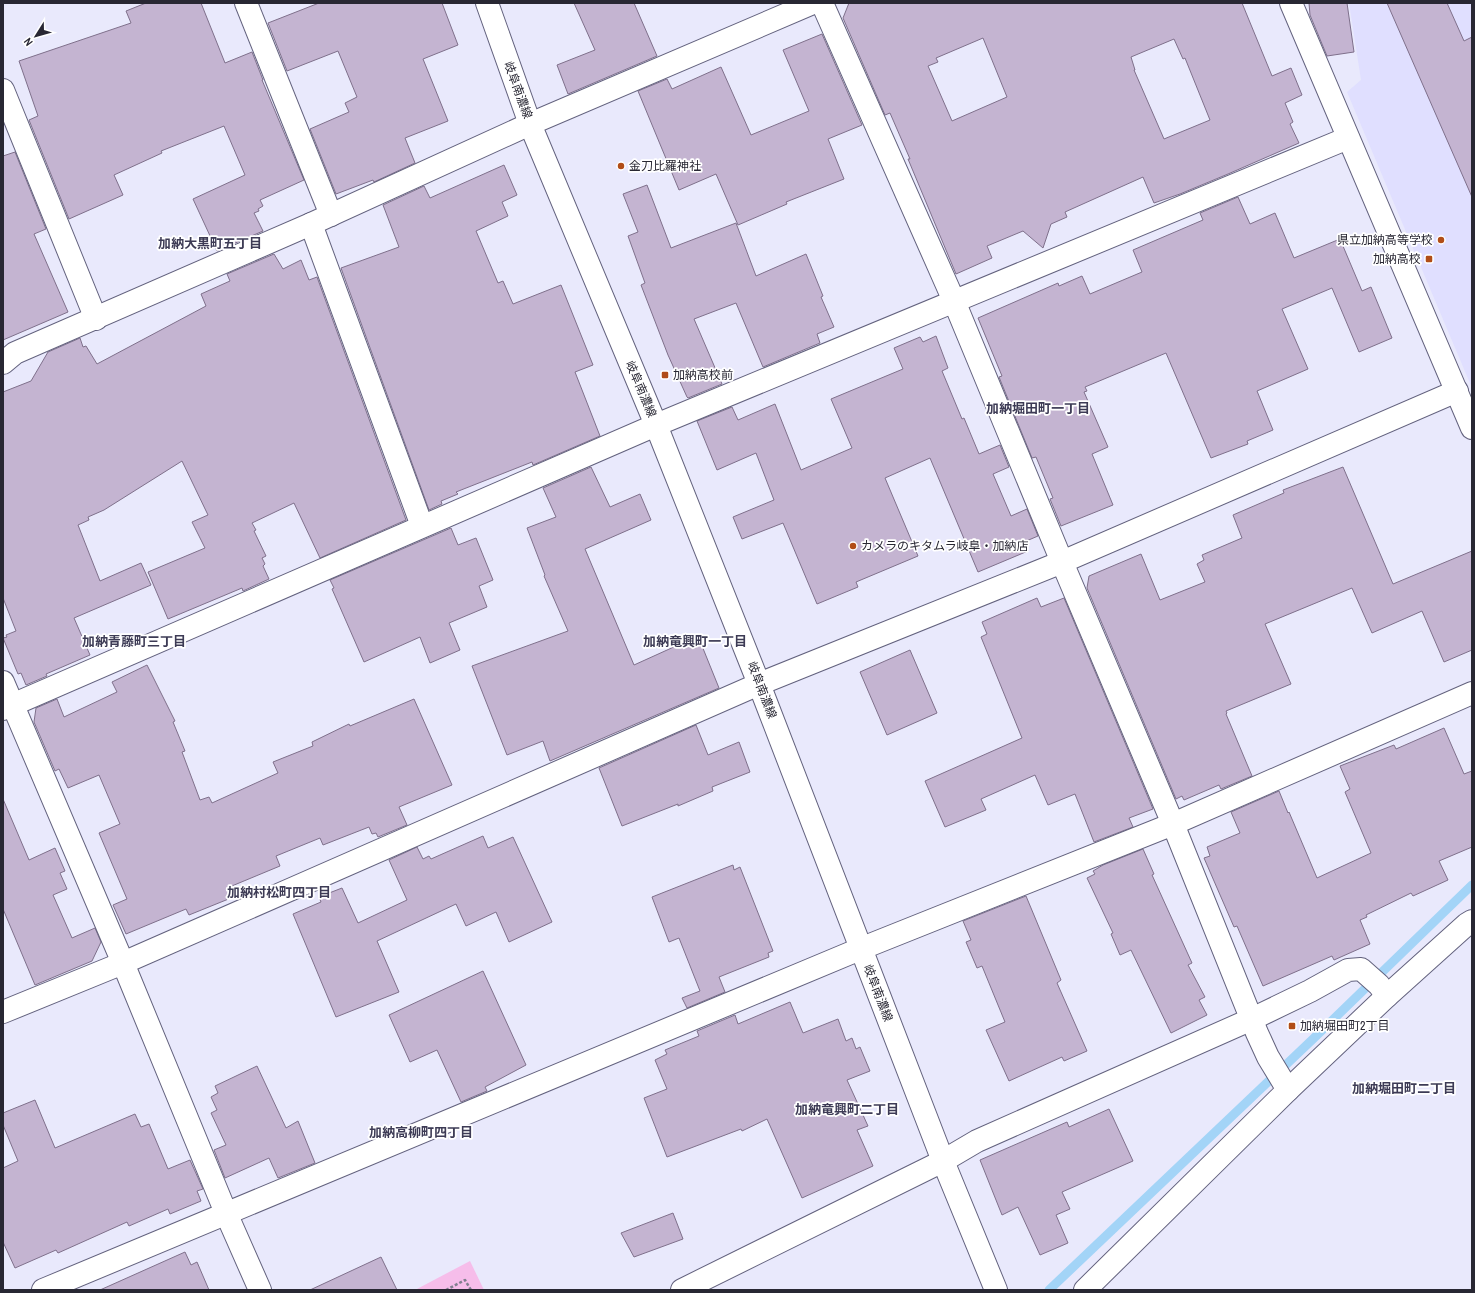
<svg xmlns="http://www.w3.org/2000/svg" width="1475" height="1293" viewBox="0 0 1475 1293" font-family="'Archivo Narrow','Noto Sans JP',sans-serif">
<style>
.built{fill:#e0dfff}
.green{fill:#f6bdea}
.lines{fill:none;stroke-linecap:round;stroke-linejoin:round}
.stream{stroke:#a3d4f7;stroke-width:9}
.building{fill:#c4b4d1;stroke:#7f708b;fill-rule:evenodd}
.street-casing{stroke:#63627e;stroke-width:24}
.secondary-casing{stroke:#63627e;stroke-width:24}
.primary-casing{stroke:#63627e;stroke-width:24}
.path{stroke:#807f8f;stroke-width:2.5;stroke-dasharray:3 2;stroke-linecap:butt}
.street{stroke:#fff;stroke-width:22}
.secondary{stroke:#fff;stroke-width:22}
.primary{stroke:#fff;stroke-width:22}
.poi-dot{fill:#b14d17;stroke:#fff;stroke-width:1.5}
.labels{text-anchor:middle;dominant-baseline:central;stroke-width:3.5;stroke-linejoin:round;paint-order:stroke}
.street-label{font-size:12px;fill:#282733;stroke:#fff}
.poi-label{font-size:12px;fill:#282733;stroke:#fff;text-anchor:start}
.neighbourhood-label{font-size:13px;font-weight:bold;fill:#3d3b55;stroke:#fff}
</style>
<rect width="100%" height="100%" fill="#e9e9fc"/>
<polygon class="built" points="1349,3 1472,3 1472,388 1347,92 1361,80"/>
<polygon class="green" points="470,1261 484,1290 415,1290"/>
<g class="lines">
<polyline class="stream" points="1049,1290 1313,1039 1472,885"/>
</g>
<g class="building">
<polygon points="146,3 201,3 225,63 252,52 263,80 262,80 304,180 260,200 263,206 258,209 259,211 254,213 263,231 217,251 193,199 245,175 224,126 161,151 162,153 114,175 123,195 69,219 29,120 38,116 19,61 131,23 126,11"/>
<polygon points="319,3 442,3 458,45 423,59 448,121 405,138 415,163 374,182 373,180 336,194 310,129 349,112 345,103 357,97 338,51 287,71 268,23"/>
<polygon points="574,3 634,3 657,56 568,94 557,65 595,50"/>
<path d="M849 3H1242L1272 76 1291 68 1302 95 1285 103 1293 122 1290 124 1299 143 1228 174 1180 194 1154 203 1143 177 1065 212 1067 217 1051 224 1043 248 1023 231 987 246 992 258 956 274 908 159H910L890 113 885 115 843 18ZM983 38 1007 97 952 121 928 66 938 62 936 58ZM1174 39 1183 59 1185 58 1210 120 1164 139 1134 70H1135L1131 57Z"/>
<polygon points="1309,3 1347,3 1354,52 1327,56 1310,15"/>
<polygon points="1387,3 1447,3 1464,41 1472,37 1472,197"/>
<polygon points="822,34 862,125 828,139 844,179 786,202 787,204 738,225 716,174 679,190 638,91 667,79 672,89 721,67 751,135 809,111 783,50"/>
<polygon points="15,152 46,229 34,234 68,312 3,340 3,156"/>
<polygon points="504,165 517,195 502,202 508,216 476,231 498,283 503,281 513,304 561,285 593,365 575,372 600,436 533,465 532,462 456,492 458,494 441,501 442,504 429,510 341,268 399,247 383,205 424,186 430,198"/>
<polygon points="647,185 671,248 736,223 756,276 806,254 823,296 821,297 834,327 817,334 820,343 763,367 736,303 694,319 722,384 688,398 687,397 668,355 641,285 645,283 628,236 638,232 623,194"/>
<polygon points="1238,197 1250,224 1275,213 1294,258 1340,239 1362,291 1371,287 1392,338 1359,352 1332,288 1282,309 1308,369 1257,391 1273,430 1247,441 1248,444 1211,458 1166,353 1085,387 1087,391 1084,392 1108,447 1092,454 1113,505 1061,526 1050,499 1053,498 1036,457 1032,458 999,377 1002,376 978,318 1058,283 1059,286 1082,276 1090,294 1142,272 1133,250 1203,220 1200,213"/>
<polygon points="274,254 283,269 301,260 309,280 317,277 406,520 320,558 294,503 252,523 256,530 254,531 266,556 262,558 265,564 263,566 269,579 243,591 242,588 168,619 148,572 205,548 192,522 208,515 182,461 104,510 88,517 89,520 78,525 100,581 141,563 151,585 74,618 90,655 46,674 47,676 26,685 21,673 18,674 3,638 7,637 6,635 16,631 3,598 3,392 31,381 48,352 80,338 83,347 86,346 97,364 206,306 201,294 230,281 227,274"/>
<polygon points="936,336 948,368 942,371 962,419 964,418 979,454 1000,445 1009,467 993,474 1011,516 1027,509 1038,536 1024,542 1028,551 978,572 930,458 885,478 918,556 856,582 858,587 817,604 783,523 742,539 733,517 774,500 756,453 717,470 697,421 732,407 738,420 775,404 801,470 852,448 831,399 903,369 894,348 920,337 923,342"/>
<polygon points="591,467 610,507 640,494 651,520 585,549 634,665 698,636 719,688 550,761 543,741 507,755 472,666 568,631 544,576 545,575 527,528 556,517 543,488"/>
<polygon points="1343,467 1393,584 1472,551 1472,650 1444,662 1422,611 1372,633 1352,588 1265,624 1291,684 1226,711 1227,713 1226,714 1252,776 1221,789 1219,785 1184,800 1182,796 1176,799 1087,588 1089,576 1141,554 1160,600 1205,582 1197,564 1204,560 1202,555 1242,538 1233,515 1284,493 1283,490"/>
<polygon points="451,528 458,545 476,538 493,580 479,586 487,607 449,623 460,650 430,663 420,637 364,662 332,589 334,588 330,580"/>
<polygon points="1037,598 1041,607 1064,598 1153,809 1129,818 1133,827 1094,842 1075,794 1048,805 1035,775 981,799 986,810 945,827 925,781 1022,738 981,637 987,634 982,622"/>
<polygon points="910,650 937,713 887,735 860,672"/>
<polygon points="147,665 175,721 173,722 185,751 182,752 200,800 209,797 212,803 278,773 273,762 313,746 312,742 349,724 350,726 414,699 452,785 399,807 407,825 378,837 376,833 372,834 369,827 323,845 320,838 276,856 280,866 227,888 231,898 189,915 186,909 126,934 113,905 127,899 99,833 120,824 99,775 68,788 59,769 55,771 34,722 36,708 57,699 64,717 117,692 112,682"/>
<polygon points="696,725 708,755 739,742 750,772 712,787 713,791 678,806 678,804 622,826 599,768"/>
<polygon points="1444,728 1464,774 1472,771 1472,847 1439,861 1448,880 1413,896 1411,893 1366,915 1367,917 1360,920 1370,944 1334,960 1332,956 1263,986 1237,926 1234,927 1204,858 1210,856 1207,847 1240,833 1231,812 1279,791 1288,813 1289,812 1317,878 1371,853 1345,792 1350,789 1340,766 1394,745 1396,749"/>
<polygon points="3,799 29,860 55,848 65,871 60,873 67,889 53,895 72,938 95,928 101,942 92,961 35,985 3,909"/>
<polygon points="483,836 488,848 513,837 552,922 509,942 496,912 466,926 456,904 377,941 399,992 336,1017 293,914 321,902 319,897 342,888 358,923 407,900 389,860 417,847 423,859 429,856 431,859"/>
<polygon points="1143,849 1154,874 1152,875 1192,963 1188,965 1205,997 1199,1000 1207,1015 1171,1033 1131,950 1120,955 1111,934 1113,933 1087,878 1095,874 1093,871 1103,865"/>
<polygon points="733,865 734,870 740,867 773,951 768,953 769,957 719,977 725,992 687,1008 682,998 700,991 679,938 669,942 652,897"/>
<polygon points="1026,896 1061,980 1057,983 1087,1051 1064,1061 1062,1057 1009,1081 986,1030 1005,1022 982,966 977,968 966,942 971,940 963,921"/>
<polygon points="483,971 526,1065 485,1087 487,1091 461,1102 437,1050 410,1062 389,1015"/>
<polygon points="790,1002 803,1033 838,1019 846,1041 852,1038 856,1049 860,1047 870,1071 847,1080 868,1126 857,1130 873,1166 802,1198 767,1119 742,1131 741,1129 667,1157 644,1098 667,1089 655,1060 667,1054 665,1050 699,1036 697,1031 735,1015 738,1024"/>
<polygon points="257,1066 286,1128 298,1121 315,1163 278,1178 269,1158 225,1178 214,1150 226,1145 211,1113 217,1110 211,1097 218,1093 215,1086"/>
<polygon points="35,1100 55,1148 135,1114 141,1127 149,1124 168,1169 190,1160 203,1189 197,1191 201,1201 170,1214 168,1209 129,1226 127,1222 58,1253 56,1250 15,1268 3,1242 3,1168 18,1161 3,1125 3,1113"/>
<polygon points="1109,1109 1133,1161 1062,1192 1070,1209 1056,1215 1068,1243 1040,1255 1018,1207 1002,1215 980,1160 1067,1122 1069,1127"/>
<polygon points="673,1213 683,1239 634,1257 621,1233"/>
<polygon points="185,1252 191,1265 197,1262 209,1290 100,1290"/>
<polygon points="381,1257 397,1290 310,1290"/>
</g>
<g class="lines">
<g class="street-casing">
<g id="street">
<polyline points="246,3 331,215"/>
<polyline points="822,3 954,301 1062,562 1173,824 1257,1033 1268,1057 1288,1090"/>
<polyline points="1291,3 1472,428"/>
<polyline points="3,90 96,319"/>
<polyline points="311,224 422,526"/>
<polyline points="3,363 15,353 311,224 530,124 813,3"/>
<polyline points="3,682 123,963 226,1213 260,1290"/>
<polyline points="3,709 656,425 1348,138"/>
<polyline points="3,1012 123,963 759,684 1062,562 1457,391"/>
<polyline points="943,1161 977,1141 1252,1019 1310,991 1348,970 1361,969 1379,985 1387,996"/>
<polyline points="43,1290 860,949 1173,824 1472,693"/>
<polyline points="1085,1290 1288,1090 1387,996 1467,924 1472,921"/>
</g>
</g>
<g class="secondary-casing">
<polyline id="secondary" points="682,1290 943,1161"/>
</g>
<g class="primary-casing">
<polyline id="primary" points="487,3 530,124 656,425 759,684 943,1161 996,1290"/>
</g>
<polyline class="path" points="446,1290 465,1280 471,1290"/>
<use href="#street" class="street"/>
<use href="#secondary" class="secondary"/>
<use href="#primary" class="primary"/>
</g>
<g class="poi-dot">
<circle cx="621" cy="166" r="4"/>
<circle cx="1441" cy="240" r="4"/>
<rect x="1425" y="255" width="8" height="8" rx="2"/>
<rect x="661" y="371" width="8" height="8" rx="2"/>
<circle cx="853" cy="546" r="4"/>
<rect x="1288" y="1022" width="8" height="8" rx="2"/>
</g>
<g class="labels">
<g class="street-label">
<text transform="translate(518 90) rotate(70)">岐阜南濃線</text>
<text transform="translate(641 389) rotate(67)">岐阜南濃線</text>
<text transform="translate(762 690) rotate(69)">岐阜南濃線</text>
<text transform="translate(878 993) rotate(69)">岐阜南濃線</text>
</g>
<g class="poi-label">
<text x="629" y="166">金刀比羅神社</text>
<text x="1433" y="240" text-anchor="end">県立加納高等学校</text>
<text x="1421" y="259" text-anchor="end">加納高校</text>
<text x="673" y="375">加納高校前</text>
<text x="861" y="546">カメラのキタムラ岐阜・加納店</text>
<text x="1300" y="1026">加納堀田町2丁目</text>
</g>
<g class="neighbourhood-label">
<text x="210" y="243">加納大黒町五丁目</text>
<text x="1038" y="408">加納堀田町一丁目</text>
<text x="134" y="641">加納青藤町三丁目</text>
<text x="695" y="641">加納竜興町一丁目</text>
<text x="279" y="892">加納村松町四丁目</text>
<text x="1404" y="1088">加納堀田町二丁目</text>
<text x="847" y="1109">加納竜興町二丁目</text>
<text x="421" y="1132">加納高柳町四丁目</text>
</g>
</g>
<rect width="1475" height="1293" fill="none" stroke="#282733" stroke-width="8"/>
<g transform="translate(36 36) rotate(233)" stroke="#ffffff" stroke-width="3" paint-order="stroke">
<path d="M0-3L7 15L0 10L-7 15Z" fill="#282733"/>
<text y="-6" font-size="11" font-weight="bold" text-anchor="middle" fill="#282733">N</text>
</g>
</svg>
